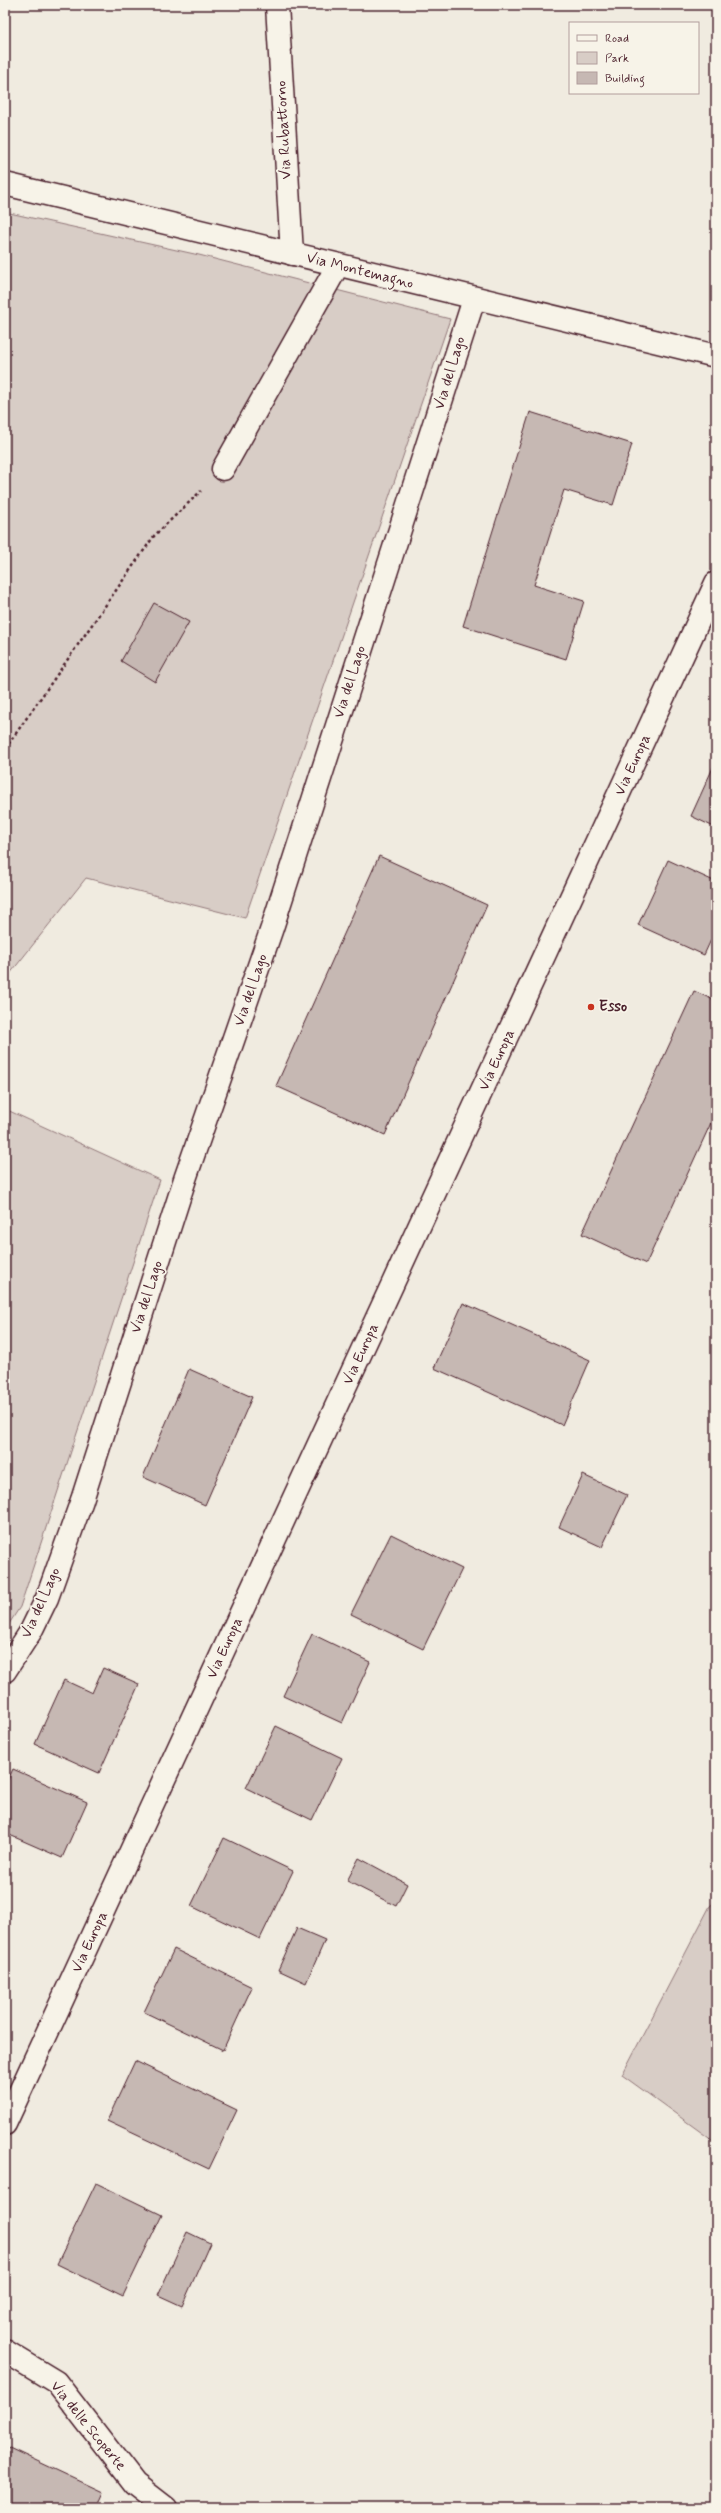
<svg xmlns="http://www.w3.org/2000/svg" width="721" height="2513" viewBox="0 0 721 2513" font-family="Mynerve,sans-serif">
<style>
.green{fill:#d8cdc6;stroke:#917678}
.building{fill:#c6b8b3;stroke:#4a1f2b}
.lines{fill:none;stroke-linecap:round;stroke-linejoin:round}
.minor-casing{stroke:#4a1f2b;stroke-width:25}
.major-casing{stroke:#4a1f2b;stroke-width:25}
.path{stroke:#4a1f2b;stroke-width:2.5;stroke-dasharray:3 3;stroke-linecap:butt}
.minor{stroke:#f7f3e8;stroke-width:22}
.major{stroke:#f7f3e8;stroke-width:22}
.poi-dot{fill:#c8321e;stroke:#f7f3e8;stroke-width:1.5}
.labels{text-anchor:middle;dominant-baseline:central;stroke-width:3.5;stroke-linejoin:round;paint-order:stroke}
.street-label{font-size:15px;fill:#4a1f2b;stroke:#f7f3e8}
.poi-label{font-size:15px;font-weight:bold;fill:#4a1f2b;stroke:#f7f3e8;text-anchor:start}
</style>
<rect width="100%" height="100%" fill="#f0ebe0"/>
<filter id="ink" filterUnits="userSpaceOnUse"><feTurbulence type="fractalNoise" baseFrequency=".025" numOctaves="2"/><feDisplacementMap in="SourceGraphic" scale="8" xChannelSelector="R" yChannelSelector="G"/><feConvolveMatrix kernelMatrix="1 2 1 2 8 2 1 2 1" color-interpolation-filters="sRGB"/></filter>
<g filter="url(#ink)">
<g class="green">
<polygon points="5,212 199,255 450,319 245,918 86,878 5,980"/>
<polygon points="5,1109 160,1180 20,1607 5,1630"/>
<polygon points="716,1901 716,2143 622,2075 710,1906"/>
</g>
<g class="building">
<polygon points="530,412 632,444 613,505 564,490 534,585 584,601 566,659 463,626"/>
<polygon points="154,603 189,622 155,682 121,661"/>
<polygon points="716,761 716,828 691,816"/>
<polygon points="379,856 487,905 385,1135 276,1086"/>
<polygon points="668,860 716,882 716,929 704,955 638,925"/>
<polygon points="694,991 716,1001 716,1112 646,1264 582,1234"/>
<polygon points="463,1303 590,1360 562,1425 434,1368"/>
<polygon points="189,1369 252,1397 205,1505 143,1477"/>
<polygon points="583,1475 627,1495 602,1547 559,1527"/>
<polygon points="391,1534 462,1569 423,1649 351,1614"/>
<polygon points="312,1634 370,1662 342,1723 283,1696"/>
<polygon points="103,1668 139,1684 99,1773 35,1744 64,1680 92,1693"/>
<polygon points="276,1726 342,1758 312,1820 246,1788"/>
<polygon points="13,1769 87,1802 62,1858 5,1833 5,1786"/>
<polygon points="224,1838 293,1871 260,1939 191,1906"/>
<polygon points="359,1858 407,1884 396,1906 347,1881"/>
<polygon points="297,1928 325,1940 306,1983 278,1970"/>
<polygon points="174,1949 252,1987 223,2050 144,2012"/>
<polygon points="135,2061 237,2110 209,2169 107,2121"/>
<polygon points="96,2183 162,2215 123,2296 57,2264"/>
<polygon points="187,2232 210,2243 182,2306 158,2295"/>
<polygon points="5,2446 103,2492 96,2508 5,2508"/>
</g>
<g class="lines">
<g class="minor-casing">
<g id="minor">
<polyline points="277,5 292,254"/>
<polyline points="5,184 716,356"/>
<polyline points="223,469 338,265"/>
<polyline points="5,1671 31,1631 47,1598 82,1500 185,1179 272,928 474,299"/>
<polyline points="5,2351 56,2382 135,2484 166,2508"/>
</g>
</g>
<g class="major-casing">
<polyline id="major" points="5,2124 716,583"/>
</g>
<polyline class="path" points="5,749 154,536 201,491"/>
<use href="#minor" class="minor"/>
<use href="#major" class="major"/>
</g>
</g>
<circle class="poi-dot" cx="591" cy="1007" r="4"/>
<g class="labels">
<g class="street-label">
<text transform="translate(284 130) rotate(-93)">Via Rubattorno</text>
<text transform="translate(360 271) rotate(14)">Via Montemagno</text>
<text transform="translate(450 373) rotate(-73)">Via del Lago</text>
<text transform="translate(350 682) rotate(-72)">Via del Lago</text>
<text transform="translate(633 765) rotate(-65)">Via Europa</text>
<text transform="translate(251 990) rotate(-71)">Via del Lago</text>
<text transform="translate(497 1060) rotate(-65)">Via Europa</text>
<text transform="translate(147 1297) rotate(-72)">Via del Lago</text>
<text transform="translate(361 1354) rotate(-65)">Via Europa</text>
<text transform="translate(41 1603) rotate(-66)">Via del Lago</text>
<text transform="translate(225 1648) rotate(-65)">Via Europa</text>
<text transform="translate(90 1942) rotate(-65)">Via Europa</text>
<text transform="translate(88 2426) rotate(51)">Via delle Scoperte</text>
</g>
<g class="poi-label">
<text x="599" y="1007">Esso</text>
</g>
</g>
<rect width="721" height="2513" fill="none" stroke="#f7f3e8" stroke-width="20"/>
<rect x="10" y="10" width="701" height="2493" fill="none" stroke="#4a1f2b" stroke-width="1.5" filter="url(#ink)"/>
<rect x="569" y="22" width="130" height="72" fill="#f7f3e8" stroke="#b29e9c"/>
<rect x="577" y="35" width="20" height="6" fill="#f7f3e8" stroke="#b29e9c"/>
<text x="605" y="42" font-size="12" fill="#4a1f2b">Road</text>
<rect x="577" y="52" width="20" height="12" fill="#d8cdc6" stroke="#b29e9c"/>
<text x="605" y="62" font-size="12" fill="#4a1f2b">Park</text>
<rect x="577" y="72" width="20" height="12" fill="#c6b8b3" stroke="#b29e9c"/>
<text x="605" y="82" font-size="12" fill="#4a1f2b">Building</text>
</svg>
